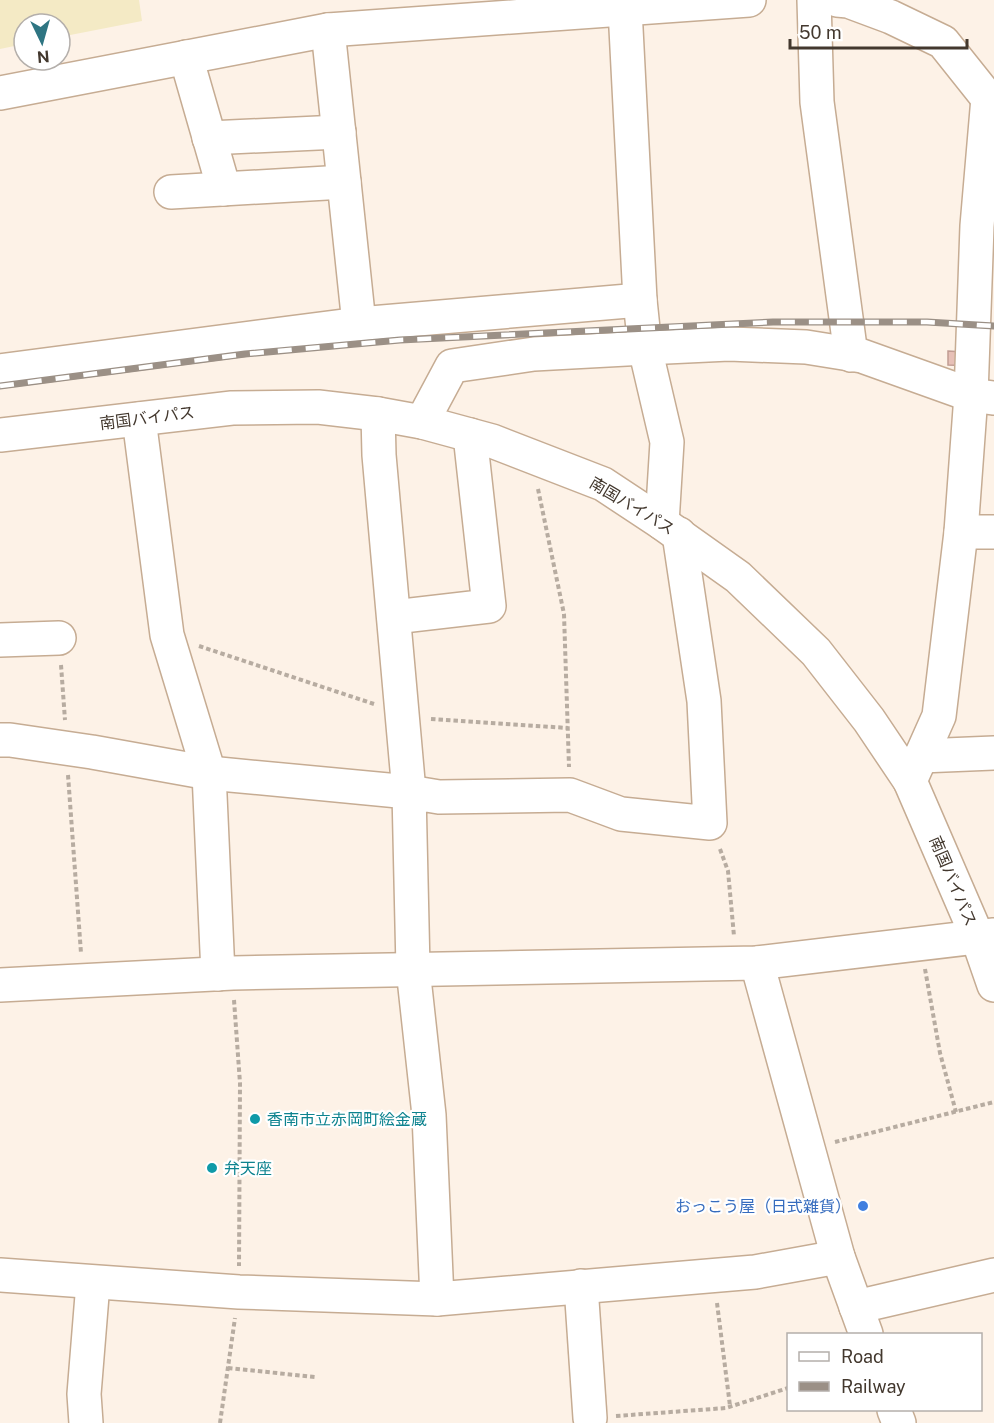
<svg xmlns="http://www.w3.org/2000/svg" width="994" height="1423" viewBox="0 0 994 1423" font-family="'Public Sans','Noto Sans JP',sans-serif">
<style>
.sand{fill:#f4eac5}
.building{fill:#e7c0b7;stroke:#c19c93;stroke-width:1.5}
.lines{fill:none;stroke-linecap:round;stroke-linejoin:round}
.minor-casing{stroke:#c6ac93;stroke-width:36}
.highway-casing{stroke:#c6ac93;stroke-width:36}
.path{stroke:#b7aca1;stroke-width:4;stroke-dasharray:4.5 3;stroke-linecap:butt}
.minor{stroke:#fff;stroke-width:33}
.highway{stroke:#fff;stroke-width:33}
.rail-casing{stroke:#9b9086;stroke-width:7}
.rail{stroke:#fff;stroke-width:4.5;stroke-dasharray:14;stroke-linecap:butt}
.culture-dot{fill:#0f9aa8;stroke:#fff;stroke-width:2}
.shop-dot{fill:#3f7fe0;stroke:#fff;stroke-width:2}
.labels{text-anchor:middle;dominant-baseline:central;stroke-width:4.5;stroke-linejoin:round;paint-order:stroke}
.street-label{font-size:16px;fill:#43382e;stroke:#fff}
.culture-label{font-size:16px;fill:#0d838f;stroke:#fff;text-anchor:start}
.shop-label{font-size:16px;fill:#366cbe;stroke:#fff;text-anchor:end}
</style>
<rect width="100%" height="100%" fill="#fdf2e7"/>
<polygon class="sand" points="0,0 139,0 142,21 60,37 60,24 24,24 24,44 0,49"/>
<polygon class="building" points="948,351 978,353 977,366 948,365"/>
<g class="lines">
<g class="minor-casing">
<g id="minor">
<polyline points="814,0 817,102 851,355"/>
<polyline points="837,0 848,1 891,17 943,42 994,106"/>
<polyline points="625,9 640,300 645,348 667,442 662,523"/>
<polyline points="328,30 359,324"/>
<polyline points="186,57 224,189"/>
<polyline points="0,93 328,30 749,0"/>
<polyline points="209,138 339,132"/>
<polyline points="171,192 344,182"/>
<polyline points="0,371 359,324 640,300"/>
<polyline points="139,419 167,635 209,773 218,974"/>
<polyline points="422,422 452,366 534,354 645,348 729,344 806,347 862,356 971,395 993,398"/>
<polyline points="961,532 994,532"/>
<polyline points="394,617 489,606 470,435"/>
<polyline points="0,640 59,638"/>
<polyline points="0,740 10,740 92,752 209,773 409,792 379,455 378,414"/>
<polyline points="921,756 994,753"/>
<polyline points="910,781 939,716 961,532 971,395 977,226 988,98"/>
<polyline points="757,963 838,1257 866,1334"/>
<polyline points="0,985 233,973 757,963 994,935"/>
<polyline points="0,1275 239,1292 437,1299 755,1272 838,1257"/>
<polyline points="581,1286 590,1418"/>
<polyline points="437,1299 429,1115 413,969 409,792 439,797 570,795 621,814 710,823 704,701 679,534"/>
<polyline points="856,1307 994,1275"/>
<polyline points="894,1410 899,1423"/>
<polyline points="86,1423 84,1394 93,1283"/>
</g>
</g>
<g class="highway-casing">
<polyline id="highway" points="0,435 232,408 318,407 378,414 422,422 492,441 603,484 662,523 738,577 816,652 869,720 910,781 977,936 994,985"/>
</g>
<g class="path">
<polyline points="538,489 564,614 569,767"/>
<polyline points="199,646 374,704"/>
<polyline points="61,665 65,720"/>
<polyline points="431,719 568,728"/>
<polyline points="68,775 81,953"/>
<polyline points="720,849 728,871 734,936"/>
<polyline points="925,969 940,1053 956,1112"/>
<polyline points="234,1000 240,1083 239,1266"/>
<polyline points="835,1142 994,1102"/>
<polyline points="717,1303 730,1406"/>
<polyline points="228,1368 315,1377"/>
<polyline points="616,1416 726,1408 788,1388"/>
<polyline points="220,1423 235,1318"/>
</g>
<use href="#minor" class="minor"/>
<use href="#highway" class="highway"/>
<g class="rail-casing">
<polyline id="rail" points="0,386 245,354 400,340 773,322 927,322 994,326"/>
</g>
<use href="#rail" class="rail"/>
</g>
<g class="culture-dot">
<circle cx="255" cy="1119" r="6"/>
<circle cx="212" cy="1168" r="6"/>
</g>
<circle class="shop-dot" cx="863" cy="1206" r="6"/>
<g class="labels">
<g class="street-label">
<text transform="translate(147 418) rotate(-7)">南国バイパス</text>
<text transform="translate(632 506) rotate(31)">南国バイパス</text>
<text transform="translate(953 881) rotate(67)">南国バイパス</text>
</g>
<g class="culture-label">
<text x="267" y="1119">香南市立赤岡町絵金蔵</text>
<text x="224" y="1168">弁天座</text>
</g>
<g class="shop-label">
<text x="851" y="1206">おっこう屋（日式雜貨）</text>
</g>
</g>
<rect x="787" y="1333" width="195" height="78" fill="#ffffff" stroke="#b4afab" stroke-width="1.5"/>
<rect x="799" y="1352" width="30" height="9" fill="#ffffff" stroke="#b4afab" stroke-width="1.5"/>
<text x="841" y="1363" font-size="18" fill="#43382e">Road</text>
<rect x="799" y="1382" width="30" height="9" fill="#9b9086" stroke="#b4afab" stroke-width="1.5"/>
<text x="841" y="1393" font-size="18" fill="#43382e">Railway</text>
<g transform="translate(42 42) rotate(175)"><circle r="28" fill="#ffffff" stroke="#b4afab" stroke-width="1.5"/>
<path d="M0-4.5L10 22L0 15L-10 22Z" fill="#2e7582"/>
<text y="-9" font-size="16" font-weight="bold" text-anchor="middle" fill="#43382e">N</text>
</g>
<path d="M790 39v9h177v-9" fill="none" stroke="#43382e" stroke-width="3"/>
<text x="799" y="39" font-size="18" fill="#43382e" stroke="#ffffff" stroke-width="4.5" paint-order="stroke">50 m</text>
</svg>
